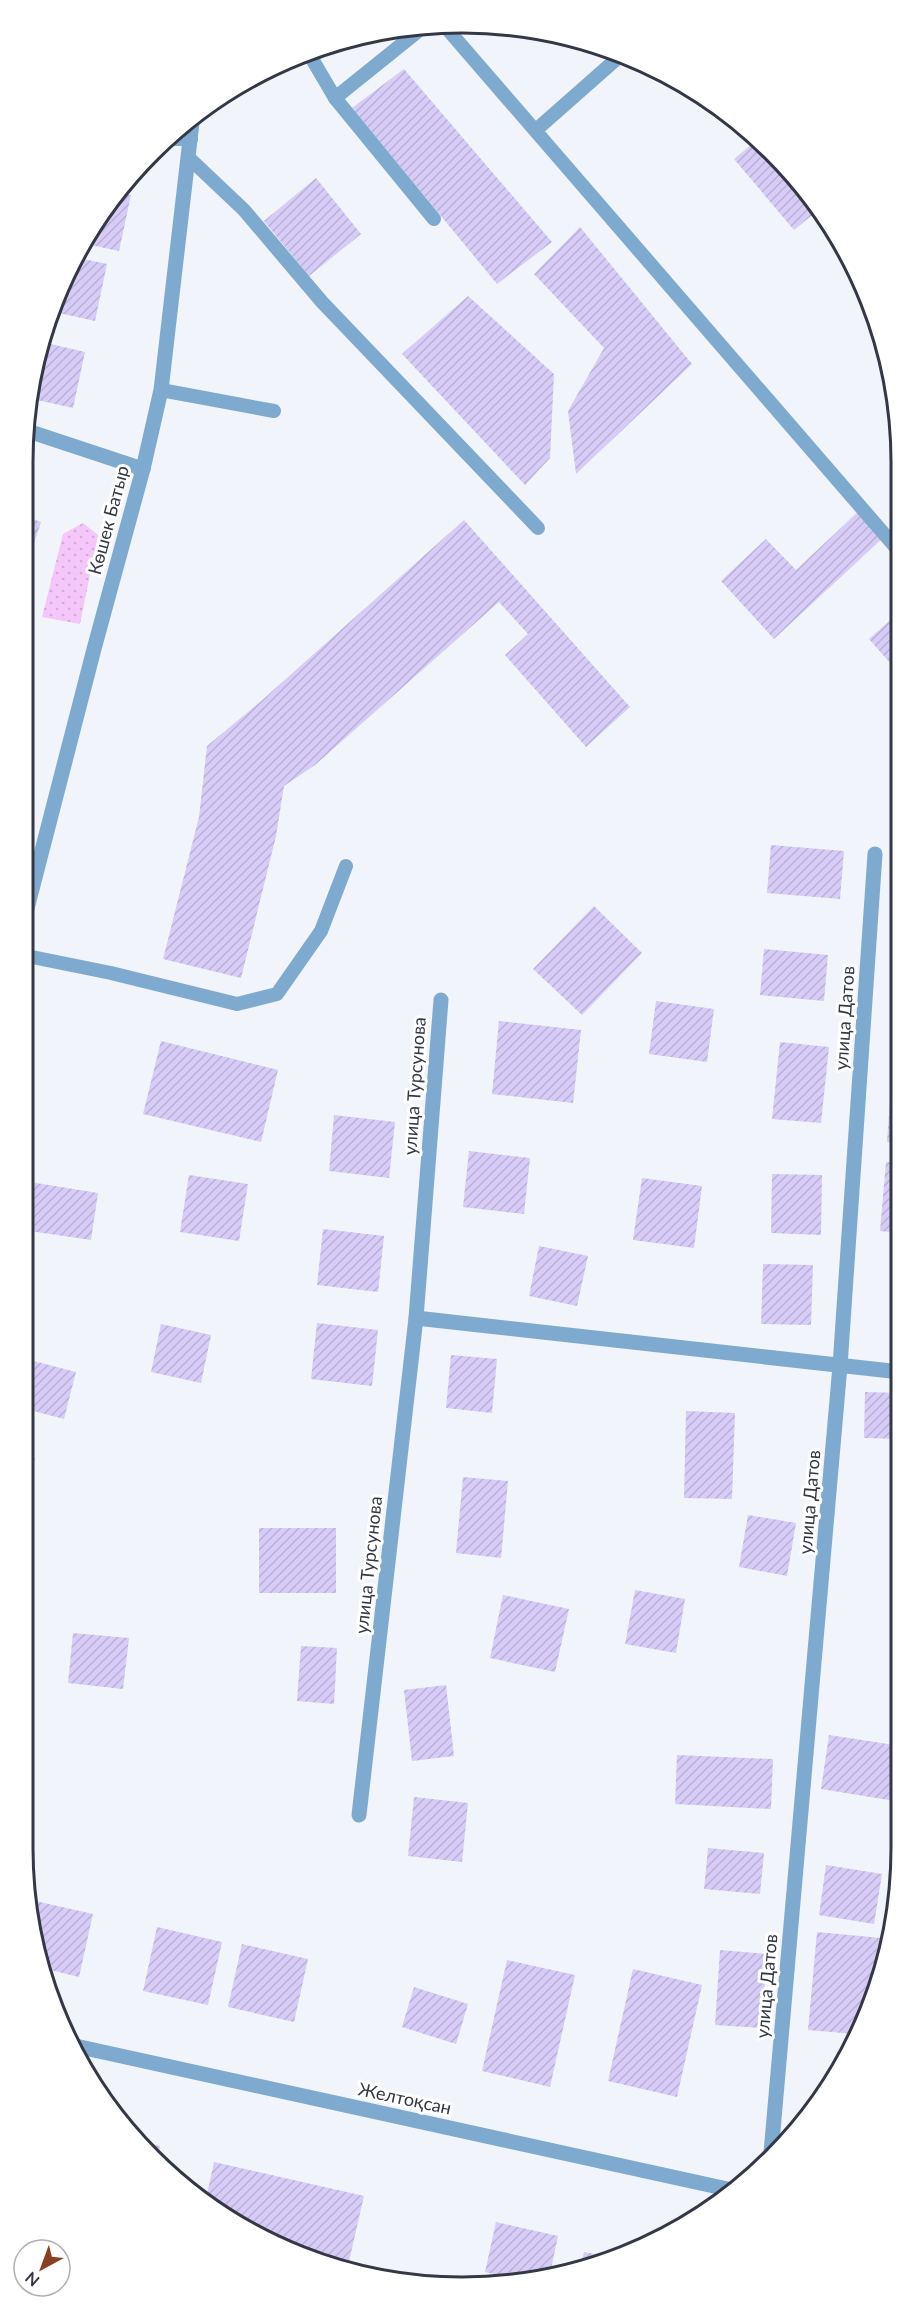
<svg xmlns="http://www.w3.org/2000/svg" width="924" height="2310" viewBox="0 0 924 2310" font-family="Lato,sans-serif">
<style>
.grass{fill:url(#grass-dots)}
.building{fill:url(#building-hatch)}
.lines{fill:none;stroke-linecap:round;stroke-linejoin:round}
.service{stroke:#7eaacf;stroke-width:14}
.minor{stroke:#7eaacf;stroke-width:15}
.tertiary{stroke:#7eaacf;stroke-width:15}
.labels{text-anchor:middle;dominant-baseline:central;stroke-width:6;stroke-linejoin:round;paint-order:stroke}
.street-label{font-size:18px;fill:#343846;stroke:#fff}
.rim{fill:none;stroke:#343846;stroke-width:3}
</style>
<defs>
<pattern id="grass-dots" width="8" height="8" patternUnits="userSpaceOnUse" patternTransform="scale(1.5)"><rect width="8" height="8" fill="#f4c6f9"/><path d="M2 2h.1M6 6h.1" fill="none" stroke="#d2abd7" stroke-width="1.8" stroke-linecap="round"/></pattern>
<pattern id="building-hatch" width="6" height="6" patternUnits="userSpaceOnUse" patternTransform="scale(1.5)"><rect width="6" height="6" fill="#d7ccf7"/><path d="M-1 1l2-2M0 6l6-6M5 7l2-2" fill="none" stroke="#b9b0d5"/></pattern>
</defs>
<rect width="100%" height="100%" fill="#f1f4fb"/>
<polygon class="grass" points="83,523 98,535 80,624 42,617 63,534"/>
<g class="building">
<polygon points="404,69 552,242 497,284 352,108"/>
<polygon points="756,141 793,172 817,211 794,230 734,159"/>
<polygon points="316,178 361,234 309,276 264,221"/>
<polygon points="117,192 131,195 119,251 81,243"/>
<polygon points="580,227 692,364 576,474 568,411 604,348 534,274"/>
<polygon points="74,257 107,264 95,321 50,311"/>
<polygon points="468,296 554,374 550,458 525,485 402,354"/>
<polygon points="42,342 85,352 73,408 33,399"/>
<polygon points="860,510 885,536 774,639 721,581 766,539 796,570"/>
<polygon points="22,515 41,522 23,577 22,577"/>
<polygon points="464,520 630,707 586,747 505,655 528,634 499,602 315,765 284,786 276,836 241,978 163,959 199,817 207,746 260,702"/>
<polygon points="898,613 898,672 869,639"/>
<polygon points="771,845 844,851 840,899 767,893"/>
<polygon points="594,906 642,953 582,1015 533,969"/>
<polygon points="764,949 828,955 824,1001 760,995"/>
<polygon points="656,1001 714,1009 707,1062 649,1054"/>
<polygon points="896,1018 899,1018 900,1143 887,1142"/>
<polygon points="499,1021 581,1030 573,1103 492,1094"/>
<polygon points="161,1041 278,1070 261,1142 143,1114"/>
<polygon points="780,1042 829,1047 821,1123 772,1119"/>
<polygon points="334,1115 395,1122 389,1178 329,1171"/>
<polygon points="469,1151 530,1158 524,1214 463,1207"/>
<polygon points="886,1162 900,1163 900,1233 880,1231"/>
<polygon points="772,1174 822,1175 821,1235 771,1233"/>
<polygon points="189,1175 248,1184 239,1241 180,1232"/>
<polygon points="642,1178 702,1186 694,1248 633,1240"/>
<polygon points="30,1182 98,1193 91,1240 23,1230"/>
<polygon points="323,1229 384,1236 378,1292 317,1285"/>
<polygon points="539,1246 588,1256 577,1306 529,1296"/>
<polygon points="763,1264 813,1265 811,1325 761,1324"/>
<polygon points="317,1323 378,1330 372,1386 311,1379"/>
<polygon points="161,1324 211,1335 201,1383 151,1372"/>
<polygon points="451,1355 497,1359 492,1413 446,1408"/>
<polygon points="22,1358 76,1372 64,1419 22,1408"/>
<polygon points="865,1392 900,1393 900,1439 864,1438"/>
<polygon points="686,1411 735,1413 732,1499 684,1498"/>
<polygon points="22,1455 35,1458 23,1501 22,1501"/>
<polygon points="463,1477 508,1481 501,1558 456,1553"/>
<polygon points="748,1515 796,1523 787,1576 739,1567"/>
<rect x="259" y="1528" width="77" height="65"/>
<polygon points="635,1590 685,1599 676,1653 625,1644"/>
<polygon points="503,1595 569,1609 555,1672 490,1658"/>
<polygon points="73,1633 129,1638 123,1689 68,1683"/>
<polygon points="301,1646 337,1648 334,1704 297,1701"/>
<polygon points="446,1685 454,1756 412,1761 404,1690"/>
<polygon points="829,1735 901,1746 901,1802 821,1789"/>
<polygon points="677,1755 773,1759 771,1809 675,1804"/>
<polygon points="414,1797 468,1803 462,1862 408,1856"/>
<polygon points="708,1848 764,1853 760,1894 704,1889"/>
<polygon points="826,1865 882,1874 874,1924 819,1915"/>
<polygon points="31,1900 93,1914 79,1977 42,1968"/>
<polygon points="157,1927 222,1942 208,2005 143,1991"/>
<polygon points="817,1932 881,1938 876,1994 854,2034 808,2030"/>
<polygon points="242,1944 308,1959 294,2022 228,2007"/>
<polygon points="720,1950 767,1954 762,2028 715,2025"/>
<polygon points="507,1960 575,1975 550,2087 482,2071"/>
<polygon points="633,1969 702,1985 677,2097 608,2081"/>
<polygon points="414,1987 468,2004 456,2044 402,2027"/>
<polygon points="136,2141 160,2146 158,2159 150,2152"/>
<polygon points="214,2162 364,2196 347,2270 320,2264 280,2246 282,2240 255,2234 243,2229 206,2199"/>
<polygon points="496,2222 558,2236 549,2279 522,2280 485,2272"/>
<polygon points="584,2252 616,2258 580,2269"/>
</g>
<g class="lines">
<g class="service">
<polyline points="443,24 898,550"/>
<polyline points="308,52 335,98 434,219"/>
<polyline points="335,98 427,24"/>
<polyline points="536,130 621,55"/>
<polyline points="167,139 191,139"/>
<polyline points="188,157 244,210 322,302 538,528"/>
<polyline points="161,390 274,411"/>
<polyline points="22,955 111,973 237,1004 277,994 321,931 346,866"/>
</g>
<g class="minor">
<polyline points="28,431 143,469"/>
<polyline points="416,1318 900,1372"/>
<polyline points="359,1815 416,1318 441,1000"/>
<polyline points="771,2153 840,1366 875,854"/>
</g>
<g class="tertiary">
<polyline points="22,928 94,649 143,469 161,390 193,114"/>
<polyline points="71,2045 732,2190"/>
</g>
</g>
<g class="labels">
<g class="street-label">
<text transform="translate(108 520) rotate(-75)">Көшек Батыр</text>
<text transform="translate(844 1018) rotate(-86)">улица Датов</text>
<text transform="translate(414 1086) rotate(-86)">улица Турсунова</text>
<text transform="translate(809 1502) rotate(-85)">улица Датов</text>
<text transform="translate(368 1565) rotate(-84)">улица Турсунова</text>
<text transform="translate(766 1986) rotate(-85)">улица Датов</text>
<text transform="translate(405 2098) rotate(12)">Желтоқсан</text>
</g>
</g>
<path d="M0 0H924V2310H0ZM462 33H462A429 429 0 0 1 891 462V1848A429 429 0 0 1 462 2277H462A429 429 0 0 1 33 1848V462A429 429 0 0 1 462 33Z" fill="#fff" fill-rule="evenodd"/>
<path class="rim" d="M462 33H462A429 429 0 0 1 891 462V1848A429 429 0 0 1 462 2277H462A429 429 0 0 1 33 1848V462A429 429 0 0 1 462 33Z"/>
<g transform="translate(42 2268) rotate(221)"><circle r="28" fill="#ffffff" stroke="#aeafb5" stroke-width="1.5"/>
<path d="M0-4.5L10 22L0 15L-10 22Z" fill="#883f22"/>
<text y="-9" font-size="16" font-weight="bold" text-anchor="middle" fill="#343846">N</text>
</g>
</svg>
